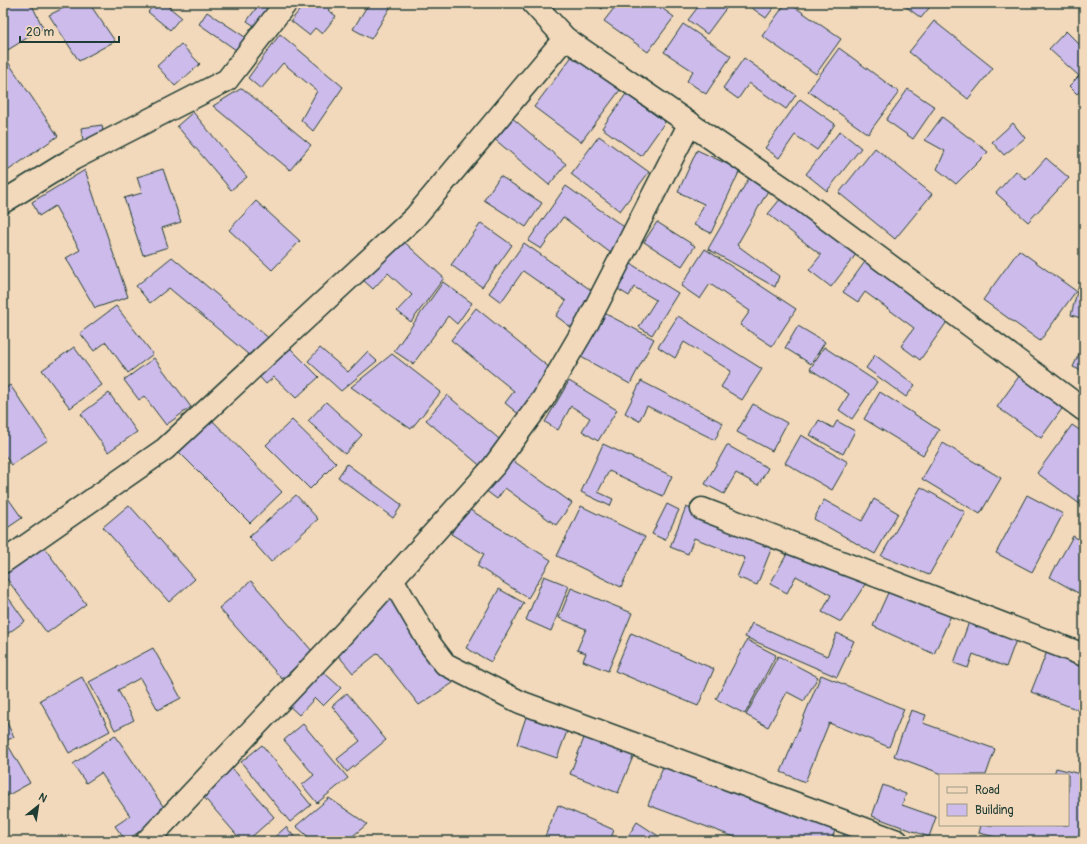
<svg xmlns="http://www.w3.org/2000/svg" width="1087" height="844" viewBox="0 0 1087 844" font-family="Pangolin,sans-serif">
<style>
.building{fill:#cdbbeb;stroke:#1f3d34}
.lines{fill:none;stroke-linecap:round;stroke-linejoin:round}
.street-casing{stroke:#1f3d34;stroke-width:25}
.street{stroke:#f3d9bb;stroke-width:22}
</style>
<rect width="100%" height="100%" fill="#f3d9bb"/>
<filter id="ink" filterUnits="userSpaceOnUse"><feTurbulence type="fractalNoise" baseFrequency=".025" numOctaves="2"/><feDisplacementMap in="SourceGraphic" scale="8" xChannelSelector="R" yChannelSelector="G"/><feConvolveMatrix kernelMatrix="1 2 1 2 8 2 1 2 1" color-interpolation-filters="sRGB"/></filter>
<g filter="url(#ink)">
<g class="building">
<polygon points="3,3 31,3 43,28 3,53"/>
<polygon points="74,3 89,3 115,41 79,61 49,15"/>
<polygon points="156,3 164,3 181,17 170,30 148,12"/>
<polygon points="251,3 277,3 259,29 247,21 257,7"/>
<polygon points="305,3 334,3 328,10 336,16 322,34 315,28 309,35 291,21"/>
<polygon points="369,3 393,3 371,39 353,29"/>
<polygon points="594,3 606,3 602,9"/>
<polygon points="618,3 655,3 674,17 648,52 604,21"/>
<polygon points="701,3 730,3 707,34 688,20"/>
<polygon points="745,3 777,3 766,18"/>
<polygon points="786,3 789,3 841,39 816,74 762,36"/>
<polygon points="901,3 933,3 921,18"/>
<polygon points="207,12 245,37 236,50 199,24"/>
<polygon points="934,21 993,68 968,99 909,52"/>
<polygon points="683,24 731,56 706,94 687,81 693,71 664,52"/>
<polygon points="1066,31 1084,49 1084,87 1077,94 1069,86 1079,76 1049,49"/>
<polygon points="280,34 343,87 313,131 301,120 317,91 283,63 261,89 248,78"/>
<polygon points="181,44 200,64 175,86 157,66"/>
<polygon points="839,48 899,92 868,134 808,91"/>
<polygon points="576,51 623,86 581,142 534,107"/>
<polygon points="744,58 796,95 786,109 749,83 738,99 723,88"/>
<polygon points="8,62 58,136 6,172 3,168 3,65"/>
<polygon points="242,88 311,145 290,170 213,106"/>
<polygon points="908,89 935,107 913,139 886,120"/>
<polygon points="626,94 665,122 641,156 602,128"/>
<polygon points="800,99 835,124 817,150 795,135 779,158 765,148"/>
<polygon points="193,112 247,177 231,190 177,126"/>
<polygon points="510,116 566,164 549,185 492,137"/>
<polygon points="942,117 988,152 956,184 937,169 945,151 925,140"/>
<polygon points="1013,123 1025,138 1004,155 992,142"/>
<polygon points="102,125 104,137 83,140 81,128"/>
<polygon points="840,131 861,148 827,191 806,174"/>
<polygon points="599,136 649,172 620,211 571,174"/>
<polygon points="875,148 932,194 895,239 839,193"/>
<polygon points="697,150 740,170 711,233 694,225 704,204 678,192"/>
<polygon points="1046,158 1069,178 1028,222 996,193 1016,171 1026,180"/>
<polygon points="163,169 181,222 162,228 168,247 143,255 124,198 142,193 137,177"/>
<polygon points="85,170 128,297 95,308 66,258 80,250 55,206 39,216 32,202"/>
<polygon points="753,171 773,182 737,245 779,276 775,287 708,249"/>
<polygon points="500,176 542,203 526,227 484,200"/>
<polygon points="566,186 630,231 616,257 563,217 541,249 528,241"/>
<polygon points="786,192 860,249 831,287 809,270 821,255 768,214"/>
<polygon points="256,201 300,241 272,270 229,230"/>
<polygon points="657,222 695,246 682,266 644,242"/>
<polygon points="481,223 512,245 482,287 451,265"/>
<polygon points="401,239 444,278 411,322 397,311 412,295 388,273 373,289 363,280"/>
<polygon points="524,243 598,295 576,331 556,316 566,301 523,271 501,302 489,293"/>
<polygon points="705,249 796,309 772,346 740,325 750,311 710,284 700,299 681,286"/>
<polygon points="1019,250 1076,291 1040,341 983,300"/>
<polygon points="172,257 271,340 255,360 169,288 150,303 136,286"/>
<polygon points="867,259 949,319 920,360 901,346 914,328 865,292 858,302 843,292"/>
<polygon points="628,262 678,293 652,335 639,327 656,300 634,287 629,296 613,286"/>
<polygon points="1080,280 1084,281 1084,319 1071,315"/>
<polygon points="443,282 472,303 457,324 448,316 413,364 394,351"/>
<polygon points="116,306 153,354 128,373 106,342 94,351 80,333"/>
<polygon points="476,308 556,373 521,416 505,403 514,391 451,340"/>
<polygon points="604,313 654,339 630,384 581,357"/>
<polygon points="678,316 762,369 742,400 721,387 731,371 684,342 675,358 658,347"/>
<polygon points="798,326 825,342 811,364 785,348"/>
<polygon points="1083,345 1084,345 1084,372 1073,367"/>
<polygon points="288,346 319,377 296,398 274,377 266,384 256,373"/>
<polygon points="74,347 102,385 70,408 42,370"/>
<polygon points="824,347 877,382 852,419 839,410 849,394 810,369"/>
<polygon points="320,348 348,372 367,352 377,361 341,391 308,361"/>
<polygon points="392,354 441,392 411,429 351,387"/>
<polygon points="875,355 915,385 906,397 866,368"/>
<polygon points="154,358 191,407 166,425 144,396 139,400 124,380"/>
<polygon points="1020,375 1064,406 1041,438 997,407"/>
<polygon points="569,381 617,410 598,441 582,431 590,418 571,406 558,430 545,422"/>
<polygon points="641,381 723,423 715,440 647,406 639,421 625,413"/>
<polygon points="10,385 48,440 11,465 3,452 3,390"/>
<polygon points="880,392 939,430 923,455 864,419"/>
<polygon points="109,393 137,432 108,452 81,414"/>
<polygon points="447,395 504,443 483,468 426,420"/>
<polygon points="326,402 362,435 345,454 308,421"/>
<polygon points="753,404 787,423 772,451 737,432"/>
<polygon points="212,420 282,492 250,523 179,452"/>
<polygon points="292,420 336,463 310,489 266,445"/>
<polygon points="819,420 833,428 837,421 855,431 843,454 810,435"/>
<polygon points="1072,425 1084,433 1084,507 1037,473"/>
<polygon points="801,435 848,462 832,490 785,463"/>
<polygon points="943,443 1001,478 980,514 922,479"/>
<polygon points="603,444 672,476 663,496 609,471 598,492 613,499 610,506 581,492"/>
<polygon points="727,445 768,468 758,485 736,473 724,494 705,484"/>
<polygon points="508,457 572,503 556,525 505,488 497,499 485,490"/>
<polygon points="347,464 402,505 393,518 338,477"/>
<polygon points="921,487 965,512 929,575 881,556"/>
<polygon points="3,491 22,518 3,531"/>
<polygon points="296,495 318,519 271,562 249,537"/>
<polygon points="1027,495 1063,514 1032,572 996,553"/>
<polygon points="874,499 898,513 875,554 814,519 824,500 862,521"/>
<polygon points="667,504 679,510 665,540 652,534"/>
<polygon points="129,505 195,579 169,602 103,527"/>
<polygon points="581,506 645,537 621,587 557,556"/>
<polygon points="686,507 774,542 757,585 737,577 745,558 694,538 688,554 670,547"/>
<polygon points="467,508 551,560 528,598 477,566 484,554 451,534"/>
<polygon points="1073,536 1084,542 1084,582 1078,593 1050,577"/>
<polygon points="43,546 86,604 47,633 4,575"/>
<polygon points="791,547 869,578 841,622 822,612 831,595 796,576 787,593 770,584"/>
<polygon points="544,576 569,586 551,631 526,620"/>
<polygon points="251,581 313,652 282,679 219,608"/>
<polygon points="891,586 952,613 934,654 873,626"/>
<polygon points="571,588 632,613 608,671 583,661 586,653 577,650 586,629 559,618"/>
<polygon points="499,589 524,603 491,662 466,648"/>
<polygon points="3,590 25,621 3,637"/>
<polygon points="394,592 453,683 419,705 378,653 353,673 337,654"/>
<polygon points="969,622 1016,640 1006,667 973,654 968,668 954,663"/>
<polygon points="752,623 827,656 837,633 854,641 837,677 745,637"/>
<polygon points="631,633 714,669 698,706 615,671"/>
<polygon points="747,640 776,655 745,714 716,699"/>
<polygon points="153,648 181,698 158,710 140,678 118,690 134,720 115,730 89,682"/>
<polygon points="1048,649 1084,663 1084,712 1031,692"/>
<polygon points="778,656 818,677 804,701 787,692 768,727 746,715"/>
<polygon points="319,668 341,688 323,706 315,698 299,715 286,703"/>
<polygon points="821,675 904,709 889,747 829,723 805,782 781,772"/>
<polygon points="82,677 110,731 69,753 40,700"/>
<polygon points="347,693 386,740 347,772 337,759 360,741 332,706"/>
<polygon points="911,710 926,715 923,723 995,749 986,775 945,775 894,756"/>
<polygon points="528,711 569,726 557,758 517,744"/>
<polygon points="3,715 14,737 3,742"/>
<polygon points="303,724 348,778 317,803 302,785 314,775 284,740"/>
<polygon points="586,733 635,752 618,793 570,774"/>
<polygon points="115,735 167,812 126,841 115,826 130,816 101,773 86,783 73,764"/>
<polygon points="262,745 311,805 290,822 241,762"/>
<polygon points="9,747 30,783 3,798 3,751"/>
<polygon points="664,764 836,828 831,841 745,841 648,805"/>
<polygon points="232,768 274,817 247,841 242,841 202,795"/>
<polygon points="1056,768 1084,775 1084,828 1081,841 1012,841 979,833 981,825 1068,825 1068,775 1054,775"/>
<polygon points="883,785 906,794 902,805 936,817 929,837 872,816"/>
<polygon points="329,798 367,824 347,841 313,841 296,826"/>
<polygon points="558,805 614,830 610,841 578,841 573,839 572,841 543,841"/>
<polygon points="637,822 666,841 625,841"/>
<polygon points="286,827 298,841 270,841"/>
<polygon points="845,831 871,841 842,841"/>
</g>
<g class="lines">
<g class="street-casing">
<g id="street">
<polyline points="533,3 565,38 804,202 1084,410"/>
<polyline points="3,202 73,159 227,80 286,3"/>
<polyline points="702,509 1084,655"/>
<polyline points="3,562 165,449 415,217 565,38"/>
<polyline points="392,579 430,644 445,664 520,702 897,841"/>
<polyline points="147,841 343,634 494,466 543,399 588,322 690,123"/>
</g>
</g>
<use href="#street" class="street"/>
</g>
</g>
<rect width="1087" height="844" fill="none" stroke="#f3d9bb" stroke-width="16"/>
<rect x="8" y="8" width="1071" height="828" fill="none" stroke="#1f3d34" stroke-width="1.5" filter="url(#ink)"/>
<rect x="939" y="774" width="130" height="52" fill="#f3d9bb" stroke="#9e9b85"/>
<rect x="947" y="787" width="20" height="6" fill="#f3d9bb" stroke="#9e9b85"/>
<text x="975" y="794" font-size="12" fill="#1f3d34">Road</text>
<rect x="947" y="804" width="20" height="12" fill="#cdbbeb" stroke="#9e9b85"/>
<text x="975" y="814" font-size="12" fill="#1f3d34">Building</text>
<g transform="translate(38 806) rotate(30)" stroke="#f3d9bb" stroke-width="3" paint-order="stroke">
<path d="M0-3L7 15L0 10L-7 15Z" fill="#1f3d34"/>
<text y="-6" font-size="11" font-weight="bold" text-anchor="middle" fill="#1f3d34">N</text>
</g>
<path d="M20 36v6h99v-6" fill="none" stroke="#1f3d34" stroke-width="2"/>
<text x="26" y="36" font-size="12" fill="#1f3d34" stroke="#f3d9bb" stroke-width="3" paint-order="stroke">20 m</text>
</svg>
